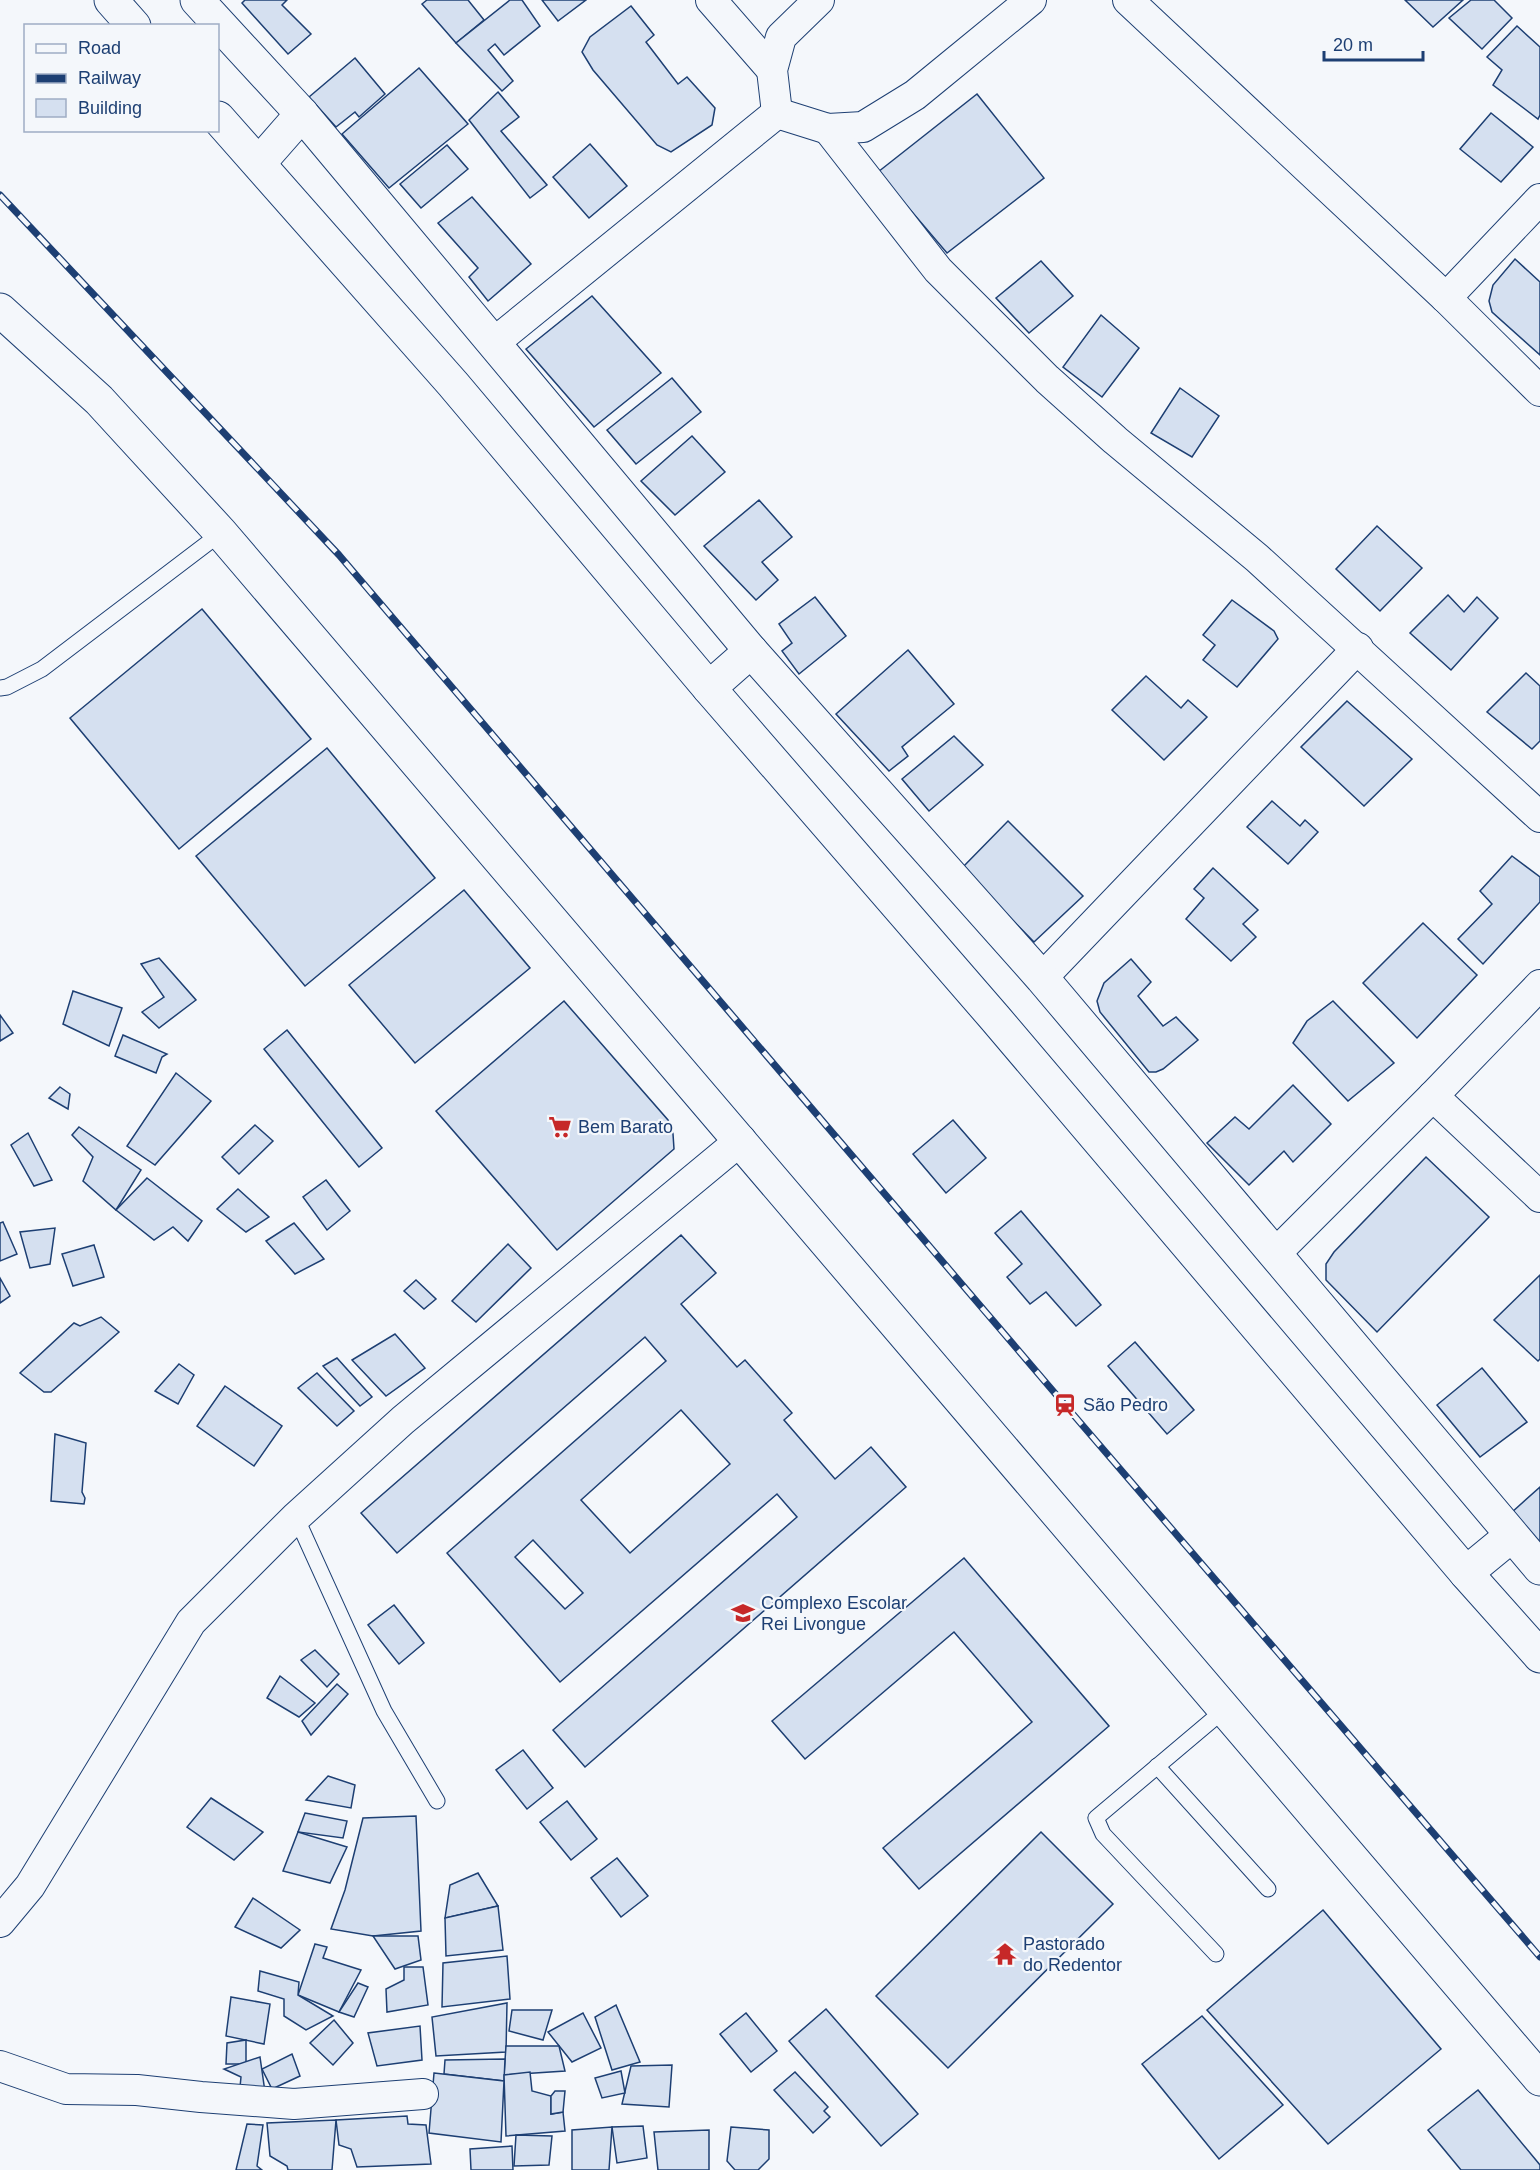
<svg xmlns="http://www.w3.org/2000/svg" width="1540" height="2170" viewBox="0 0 1540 2170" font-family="Helvetica,sans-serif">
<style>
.building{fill:#d5e0f0;stroke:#1d3f73;stroke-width:1.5;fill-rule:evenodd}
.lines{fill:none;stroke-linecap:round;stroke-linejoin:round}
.lane-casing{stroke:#1d3f73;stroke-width:17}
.street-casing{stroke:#1d3f73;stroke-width:32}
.primary-casing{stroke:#1d3f73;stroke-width:35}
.lane{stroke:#f4f7fb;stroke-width:15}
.street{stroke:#f4f7fb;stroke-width:30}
.primary{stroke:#f4f7fb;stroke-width:33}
.rail-casing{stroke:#1d3f73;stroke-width:7}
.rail{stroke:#f4f7fb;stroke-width:4.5;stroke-dasharray:14;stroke-linecap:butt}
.labels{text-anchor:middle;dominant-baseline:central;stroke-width:4.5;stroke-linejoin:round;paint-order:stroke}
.poi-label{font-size:18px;fill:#1d3f73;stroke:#f4f7fb;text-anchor:start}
</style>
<rect width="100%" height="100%" fill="#f4f7fb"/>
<g class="building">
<polygon points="245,0 287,0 282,5 311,34 288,54 242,3"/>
<polygon points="427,0 468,0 484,20 456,43 422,4"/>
<polygon points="510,0 522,0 540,26 504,55 495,44 488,50 513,81 502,91 456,43"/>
<polygon points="542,0 586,0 558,21"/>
<polygon points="1405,0 1463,0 1433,27"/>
<polygon points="1471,0 1494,0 1512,18 1482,49 1449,18"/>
<polygon points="631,6 654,35 646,42 678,84 687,77 715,108 712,125 671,152 657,145 593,70 582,52 590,37"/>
<polygon points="1517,26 1540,47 1540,115 1538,119 1493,85 1502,70 1487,57"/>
<polygon points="355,58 385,94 359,117 355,112 336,127 309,97"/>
<polygon points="419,68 468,124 389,188 342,134"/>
<polygon points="498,92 519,117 501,131 547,185 530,198 469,120"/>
<polygon points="977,94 1044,178 947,253 878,172"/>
<polygon points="1491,113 1533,147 1501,182 1460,149"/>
<polygon points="590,144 627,186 589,218 553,177"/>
<polygon points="447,145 468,169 421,208 400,184"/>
<polygon points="472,197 531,264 488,301 469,277 478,268 438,223"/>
<polygon points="1515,259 1540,282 1540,355 1492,312 1489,301 1493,285"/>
<polygon points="1041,261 1073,296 1029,333 996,298"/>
<polygon points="592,296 661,373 594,427 526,349"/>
<polygon points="1101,315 1139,348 1102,397 1063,367"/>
<polygon points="672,378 701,412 636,464 607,430"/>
<polygon points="1180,388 1219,416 1192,457 1151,433"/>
<polygon points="692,436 725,472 675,515 641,481"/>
<polygon points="759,500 792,537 762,562 778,580 756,600 704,546"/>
<polygon points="1377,526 1422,568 1380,611 1336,569"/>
<polygon points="1448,595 1464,612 1477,597 1498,618 1451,670 1410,633"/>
<polygon points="815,597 846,636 799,674 782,651 792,643 779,624"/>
<polygon points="1232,600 1274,631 1278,639 1237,687 1203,660 1215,645 1203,635"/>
<polygon points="202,609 311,739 179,849 70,718"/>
<polygon points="908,650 954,704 902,747 908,756 889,771 836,714"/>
<polygon points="1526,673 1540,686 1540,741 1532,749 1487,712"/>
<polygon points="1146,676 1181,708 1188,700 1207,717 1164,760 1112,710"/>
<polygon points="1347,701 1412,759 1364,806 1301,747"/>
<polygon points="954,736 983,765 929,811 902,779"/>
<polygon points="327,748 435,878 305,986 196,856"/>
<polygon points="1272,801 1300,826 1305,820 1318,832 1288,864 1247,827"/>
<polygon points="1008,821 1083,896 1034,942 962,868"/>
<polygon points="1512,856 1540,877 1540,902 1483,964 1458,939 1492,904 1480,891"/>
<polygon points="1213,868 1258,910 1243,924 1256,937 1231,961 1186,919 1204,898 1194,889"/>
<polygon points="464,890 530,968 415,1063 349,985"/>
<polygon points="1423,923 1477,975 1417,1038 1363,983"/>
<polygon points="159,958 196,1000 159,1028 142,1012 164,997 141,964"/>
<polygon points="1131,959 1151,982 1138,996 1163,1026 1176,1017 1198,1040 1163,1069 1156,1072 1149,1072 1100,1012 1097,1001 1104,983"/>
<polygon points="73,991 122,1008 109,1046 63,1024"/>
<polygon points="564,1001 668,1120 673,1134 674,1149 557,1250 436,1111"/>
<polygon points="1333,1001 1394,1063 1348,1101 1293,1043 1307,1021"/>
<polygon points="0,1015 13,1033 0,1041"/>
<polygon points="287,1030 382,1148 359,1167 264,1049"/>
<polygon points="123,1035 167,1054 162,1057 156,1073 115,1056"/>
<polygon points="176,1073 211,1101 155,1165 127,1146"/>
<polygon points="1293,1085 1331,1124 1293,1162 1284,1151 1249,1185 1207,1143 1235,1117 1249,1129"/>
<polygon points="60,1087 70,1094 68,1109 49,1098"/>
<polygon points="953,1120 986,1158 946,1193 913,1154"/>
<polygon points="255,1125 273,1141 239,1174 222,1157"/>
<polygon points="79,1127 141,1170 116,1210 83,1181 93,1157 72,1135"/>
<polygon points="28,1133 52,1180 34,1186 11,1145"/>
<polygon points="1426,1157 1489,1217 1377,1332 1326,1280 1326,1264 1334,1252"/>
<polygon points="147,1178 202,1221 188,1241 173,1227 154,1240 116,1210"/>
<polygon points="326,1180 350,1211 327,1230 303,1197"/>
<polygon points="238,1189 269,1217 246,1232 217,1209"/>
<polygon points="1021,1211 1101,1305 1076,1326 1046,1292 1030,1304 1007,1277 1022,1264 995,1233"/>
<polygon points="3,1222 17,1254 0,1261 0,1223"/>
<polygon points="294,1223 324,1259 295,1274 266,1241"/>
<polygon points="55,1228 50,1264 30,1268 20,1232"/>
<path d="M681 1235 716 1273 681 1304 737 1367 745 1360 792 1413 784 1420 835 1479 871 1447 906 1487 585 1767 553 1730 797 1517 777 1494 560 1682 447 1553 666 1361 645 1337 397 1553 361 1513ZM681 1410 730 1464 630 1553 581 1500ZM533 1540 583 1593 565 1609 515 1557Z"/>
<polygon points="508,1244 531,1268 476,1322 452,1301"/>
<polygon points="94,1245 104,1277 73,1286 62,1254"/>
<polygon points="1540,1275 1540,1359 1538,1361 1494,1320"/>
<polygon points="0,1278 10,1296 0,1303"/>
<polygon points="416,1280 436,1299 424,1309 404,1291"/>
<polygon points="101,1317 119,1332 51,1392 44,1392 20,1373 74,1323 80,1326"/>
<polygon points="395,1334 425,1368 386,1396 352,1360"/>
<polygon points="1135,1342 1194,1410 1167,1434 1108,1366"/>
<polygon points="337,1358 372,1397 360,1406 323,1366"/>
<polygon points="179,1364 194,1375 178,1404 155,1391"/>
<polygon points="1482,1368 1527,1422 1480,1457 1437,1405"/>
<polygon points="317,1373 354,1411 337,1426 298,1388"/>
<polygon points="225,1386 282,1426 254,1466 197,1426"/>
<polygon points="55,1434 86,1443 82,1492 85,1498 84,1504 51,1501"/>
<polygon points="1540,1487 1540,1543 1511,1513"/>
<polygon points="964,1558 1109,1726 919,1889 883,1848 1032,1722 954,1632 805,1759 772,1721"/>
<polygon points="394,1605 424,1643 399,1664 368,1625"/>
<polygon points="315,1650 339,1674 327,1687 301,1660"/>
<polygon points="280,1676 315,1703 299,1717 267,1698"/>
<polygon points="337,1684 348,1694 311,1735 302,1721"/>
<polygon points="523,1750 553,1788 527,1809 496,1770"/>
<polygon points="328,1776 355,1785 351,1808 306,1800"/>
<polygon points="211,1798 263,1832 234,1860 187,1827"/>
<polygon points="567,1801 597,1839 571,1860 540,1822"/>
<polygon points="305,1813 347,1821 343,1838 298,1832"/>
<polygon points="416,1816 421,1931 373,1936 331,1929 345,1890 363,1818"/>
<polygon points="298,1832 347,1847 330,1883 283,1871"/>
<polygon points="1041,1832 1113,1904 948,2068 876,1996"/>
<polygon points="617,1858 648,1896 621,1917 591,1878"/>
<polygon points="478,1873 498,1906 445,1918 450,1885"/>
<polygon points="253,1898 300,1930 281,1948 235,1927"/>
<polygon points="498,1906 503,1950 446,1956 445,1918"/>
<polygon points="1323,1910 1441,2049 1328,2144 1207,2010"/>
<polygon points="373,1936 418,1936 421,1960 395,1969"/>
<polygon points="315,1944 327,1947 323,1958 361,1970 339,2012 298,1995"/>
<polygon points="507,1956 510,1999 442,2007 443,1963"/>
<polygon points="404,1967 423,1967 428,2005 387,2012 386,1989 404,1980"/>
<polygon points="260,1971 299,1982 298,1995 333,2016 306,2030 284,2016 284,1999 258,1991"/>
<polygon points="358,1983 368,1987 354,2017 339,2012"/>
<polygon points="231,1997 270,2004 264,2044 226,2036"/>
<polygon points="507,2003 506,2052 436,2056 432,2017"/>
<polygon points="616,2005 640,2062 612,2070 595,2017"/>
<polygon points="826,2009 918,2114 881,2146 789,2041"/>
<polygon points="512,2010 552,2010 543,2040 509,2031"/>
<polygon points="583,2013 601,2048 572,2062 548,2032"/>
<polygon points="746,2013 777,2051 751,2072 720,2034"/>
<polygon points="1202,2016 1283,2105 1219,2159 1142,2064"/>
<polygon points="334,2020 353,2043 333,2065 310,2043"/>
<polygon points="420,2026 422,2060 377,2066 368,2033"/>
<polygon points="246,2040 246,2064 226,2064 227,2043"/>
<polygon points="506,2046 559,2046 565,2071 504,2075"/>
<polygon points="292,2054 300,2076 272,2089 262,2069"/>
<polygon points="260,2057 265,2092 239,2097 241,2077 224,2069"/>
<polygon points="505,2059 504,2081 444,2074 445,2060"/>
<polygon points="672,2065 669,2107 622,2104 631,2066"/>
<polygon points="621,2071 625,2093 602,2098 595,2078"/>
<polygon points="530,2072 532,2091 551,2096 551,2114 563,2112 565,2131 506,2136 504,2075"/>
<polygon points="795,2072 828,2107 824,2111 830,2117 813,2133 774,2090"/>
<polygon points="434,2073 504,2081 501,2142 429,2133"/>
<polygon points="1478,2090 1540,2165 1540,2170 1461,2170 1428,2130"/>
<polygon points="555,2091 565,2091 563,2112 551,2114 551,2096"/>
<polygon points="407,2116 408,2124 426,2125 431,2164 357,2167 351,2149 339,2145 336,2120"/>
<polygon points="336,2120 332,2170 288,2170 287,2166 270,2156 267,2123"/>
<polygon points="247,2124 263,2125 257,2166 262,2170 236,2170"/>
<polygon points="643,2126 647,2158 617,2163 612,2127"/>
<polygon points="612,2127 609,2170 572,2170 572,2130"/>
<polygon points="731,2127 769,2130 769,2159 758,2170 735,2170 727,2161"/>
<polygon points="709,2130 709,2170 658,2170 654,2132"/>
<polygon points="516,2135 552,2136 549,2165 514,2166"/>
<polygon points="512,2146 513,2170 471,2170 470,2149"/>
</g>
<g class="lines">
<g class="lane-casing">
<g id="lane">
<polyline points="0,688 7,687 42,669 221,533"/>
<polyline points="296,1517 384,1711 437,1801"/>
<polyline points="1157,1766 1268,1889"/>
<polyline points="1216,1954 1103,1834 1096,1818 1224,1710"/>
</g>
</g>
<g class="street-casing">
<g id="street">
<polyline points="711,0 772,70"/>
<polyline points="1128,0 1446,298 1540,391"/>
<polyline points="777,113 828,129 863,127 915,95 1031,0"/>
<polyline points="777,113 772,70 781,37 819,0"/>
<polyline points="828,129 938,270 1047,379 1115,440 1257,558 1540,817"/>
<polyline points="1446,298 1540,199"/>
<polyline points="495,342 777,113"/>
<polyline points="1042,978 1358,648"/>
<polyline points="1433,1096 1540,1197"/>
<polyline points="1276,1253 1433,1096 1540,985"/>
<polyline points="0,1922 30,1886 191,1622 296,1517 403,1420 741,1140"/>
<polyline points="0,2066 66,2089 137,2090 201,2097 294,2104 423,2094"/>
</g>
</g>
<g class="primary-casing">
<g id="primary">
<polyline points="111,0 134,26"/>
<polyline points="197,0 302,114 751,651 1042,978 1540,1568"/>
<polyline points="218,118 453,384 709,688 995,1018 1466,1573 1540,1656"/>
<polyline points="259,163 302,114"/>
<polyline points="0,310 99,400 221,533 1540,2079"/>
<polyline points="709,688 751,651"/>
<polyline points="1466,1573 1511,1536"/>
</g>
</g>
<use href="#lane" class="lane"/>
<use href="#street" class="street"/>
<use href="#primary" class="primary"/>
<g class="rail-casing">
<polyline id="rail" points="0,195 339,555 1065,1405 1540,1957"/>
</g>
<use href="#rail" class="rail"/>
</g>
<defs>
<g id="supermarket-bare" transform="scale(1.8)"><path d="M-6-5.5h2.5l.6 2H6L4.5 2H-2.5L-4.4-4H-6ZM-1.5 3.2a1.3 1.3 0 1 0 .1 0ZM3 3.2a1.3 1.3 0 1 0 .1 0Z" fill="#c62828" stroke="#f4f7fb" stroke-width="2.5" paint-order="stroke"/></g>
<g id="station-bare" transform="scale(1.8)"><path d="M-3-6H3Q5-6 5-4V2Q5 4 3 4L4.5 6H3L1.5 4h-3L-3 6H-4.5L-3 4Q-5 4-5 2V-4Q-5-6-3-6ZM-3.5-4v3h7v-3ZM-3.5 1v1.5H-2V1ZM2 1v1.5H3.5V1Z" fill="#c62828" stroke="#f4f7fb" stroke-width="2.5" paint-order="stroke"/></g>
<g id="school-bare" transform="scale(1.8)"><path d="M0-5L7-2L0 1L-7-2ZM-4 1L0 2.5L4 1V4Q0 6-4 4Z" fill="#c62828" stroke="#f4f7fb" stroke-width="2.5" paint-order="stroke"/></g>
<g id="temple-bare" transform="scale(1.8)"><path d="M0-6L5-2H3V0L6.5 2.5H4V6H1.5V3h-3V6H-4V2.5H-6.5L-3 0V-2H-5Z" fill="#c62828" stroke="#f4f7fb" stroke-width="2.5" paint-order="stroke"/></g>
</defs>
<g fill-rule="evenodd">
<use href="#supermarket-bare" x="560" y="1127"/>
<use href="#station-bare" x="1065" y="1405"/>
<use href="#school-bare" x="743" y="1613"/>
<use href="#temple-bare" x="1005" y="1954"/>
</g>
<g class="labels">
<g class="poi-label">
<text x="578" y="1127">Bem Barato</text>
<text x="1083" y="1405">São Pedro</text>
<text x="761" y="1603">Complexo Escolar<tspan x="761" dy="21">Rei Livongue</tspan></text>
<text x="1023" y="1944">Pastorado<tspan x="1023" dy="21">do Redentor</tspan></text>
</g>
</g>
<rect x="24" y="24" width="195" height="108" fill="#f4f7fb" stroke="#9eadc5" stroke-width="1.5"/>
<rect x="36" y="44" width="30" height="9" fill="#f4f7fb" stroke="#9eadc5" stroke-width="1.5"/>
<text x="78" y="54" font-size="18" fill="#1d3f73">Road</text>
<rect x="36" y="74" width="30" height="9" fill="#1d3f73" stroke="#9eadc5" stroke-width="1.5"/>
<text x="78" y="84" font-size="18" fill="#1d3f73">Railway</text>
<rect x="36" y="99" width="30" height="18" fill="#d5e0f0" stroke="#9eadc5" stroke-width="1.5"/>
<text x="78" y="114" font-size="18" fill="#1d3f73">Building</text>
<path d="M1324 51v9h99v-9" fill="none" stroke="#1d3f73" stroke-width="3"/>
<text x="1333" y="51" font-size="18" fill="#1d3f73" stroke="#f4f7fb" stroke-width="4.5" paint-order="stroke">20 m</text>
</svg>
